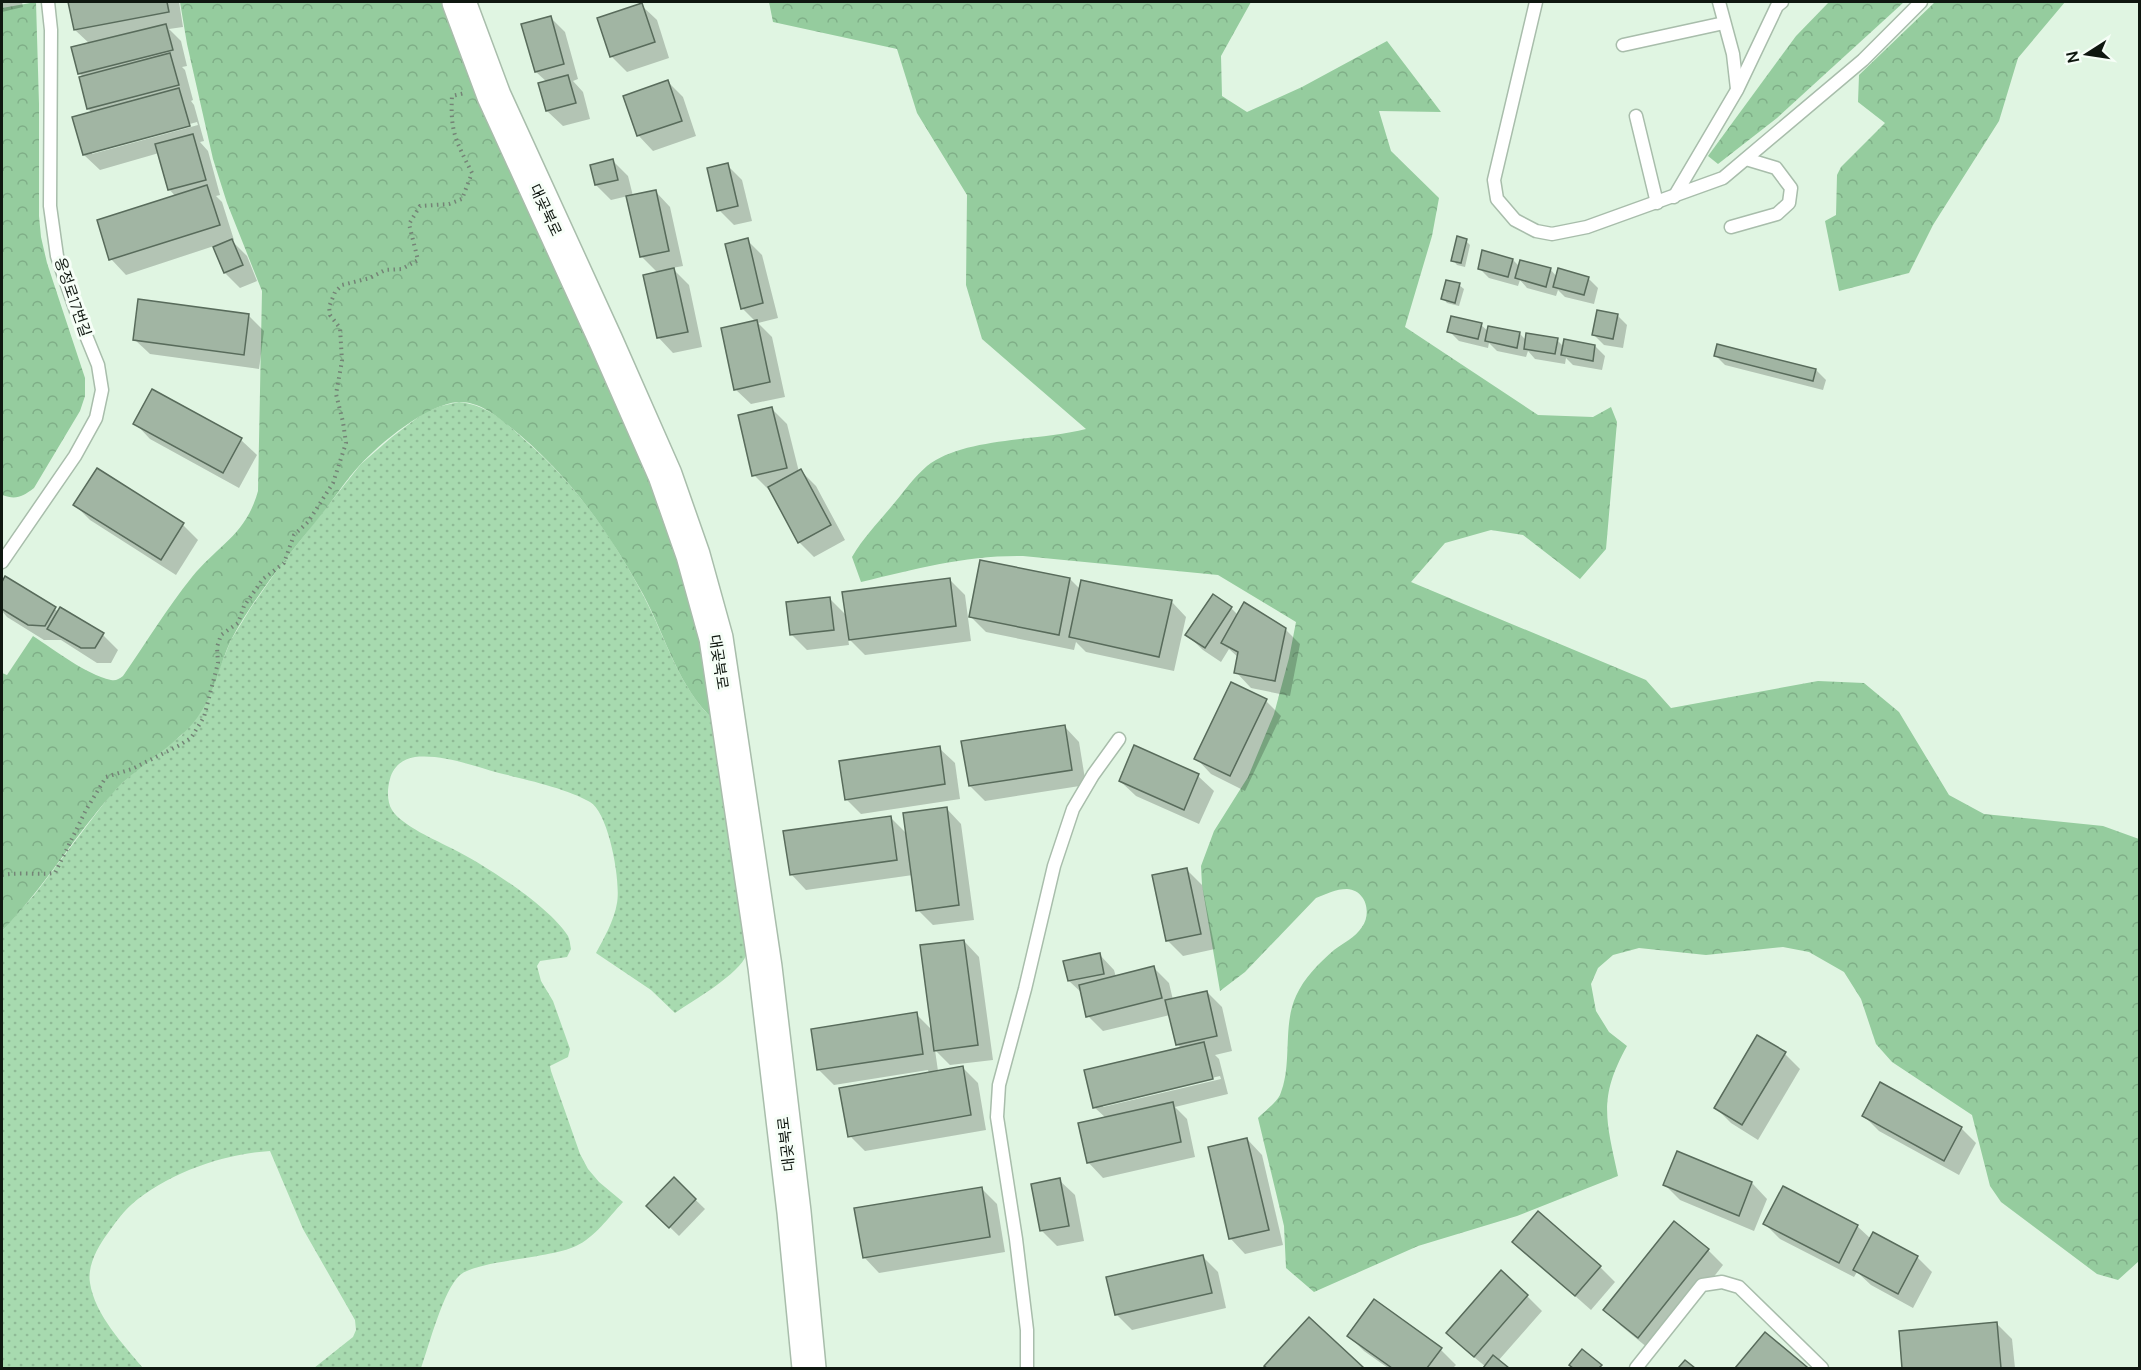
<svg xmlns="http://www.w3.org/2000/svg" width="2141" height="1370" viewBox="0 0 2141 1370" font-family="Manrope,'Noto Sans KR',sans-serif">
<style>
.grass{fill:url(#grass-dots)}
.forest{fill:url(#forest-crowns)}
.shadow{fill:#0003;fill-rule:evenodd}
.building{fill:#a1b5a3;stroke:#586b5b;stroke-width:1.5}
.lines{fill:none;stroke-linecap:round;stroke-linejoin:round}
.lane-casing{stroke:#a8bdab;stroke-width:15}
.secondary-casing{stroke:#a8bdab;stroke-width:36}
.path{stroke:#748376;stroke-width:4;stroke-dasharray:1.5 4.5;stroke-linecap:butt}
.lane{stroke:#fff;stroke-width:12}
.secondary{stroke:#fff;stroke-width:33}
.labels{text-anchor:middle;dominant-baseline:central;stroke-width:6;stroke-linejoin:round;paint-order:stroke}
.street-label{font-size:15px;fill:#0f1710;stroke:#f6fef7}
</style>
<defs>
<pattern id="grass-dots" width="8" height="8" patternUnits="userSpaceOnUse" patternTransform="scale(1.5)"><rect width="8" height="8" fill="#a7daaf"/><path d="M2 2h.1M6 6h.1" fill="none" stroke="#8fba96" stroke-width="1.8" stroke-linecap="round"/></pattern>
<pattern id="forest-crowns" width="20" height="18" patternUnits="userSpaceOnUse" patternTransform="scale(1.5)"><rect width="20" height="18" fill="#95cc9e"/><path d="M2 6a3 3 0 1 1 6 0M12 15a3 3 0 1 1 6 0" fill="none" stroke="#7fae87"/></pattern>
</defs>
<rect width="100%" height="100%" fill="#e0f5e2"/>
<path class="grass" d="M459 402C489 405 506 423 528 443 577 486 613 538 643 595 666 638 679 689 715 721L746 941C746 945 747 951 746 955 741 973 691 1002 675 1013L651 990 596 953C604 938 614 921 617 903 621 882 609 813 590 802 569 789 524 779 499 773 474 766 442 754 415 757 402 759 393 767 390 779 387 789 387 802 392 810 402 826 436 840 453 849 485 865 549 906 568 936 570 940 570 945 571 949L567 957 540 961 537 966 541 981 553 1001 570 1049 568 1057 550 1066 551 1071 580 1154 588 1169 599 1182 623 1202C609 1217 594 1238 576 1246 548 1259 478 1260 460 1275 443 1290 429 1346 421 1368H314L353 1337 356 1330 355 1320 303 1229 270 1151C223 1154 168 1173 131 1205 123 1212 115 1223 108 1233 98 1246 87 1266 90 1283 95 1315 123 1344 143 1368H2V931L35 894 111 794 141 765 182 735 220 667 231 640 252 606 280 566 361 464 392 437 425 412 441 406Z"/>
<g class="forest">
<path d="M36 2 39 104V216L41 237 47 263 85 378V396L80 411 34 488C22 497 16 500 2 495V8Z"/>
<path d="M180 2H452L702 588 715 721C678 688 666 637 643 594 607 529 567 472 509 426 494 414 478 401 458 402 427 404 380 443 359 466 345 481 334 499 321 515 289 555 255 595 231 640 219 666 214 695 197 718 174 748 137 765 112 794 73 838 43 889 2 931V673L7 675 33 636C55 650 85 674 111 680 116 681 119 679 123 676 146 643 167 608 192 577 218 545 246 535 258 491L262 291 227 203 213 159 187 44Z"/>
<path d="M769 2H1251L1221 56 1222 96 1247 112 1302 87 1387 41 1441 112 1379 111 1391 151 1439 198 1432 236 1405 327 1538 415 1593 417 1611 407 1617 422 1606 549 1580 579 1523 535 1491 530 1445 543 1411 582 1646 680 1671 708 1818 681 1864 683 1899 712 1949 795 1984 814 2103 826 2139 839V1261L2118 1280 2097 1274 2001 1202 1990 1186 1972 1115 1892 1062 1876 1044 1861 999 1844 972 1809 952 1783 947 1706 955 1639 948 1613 955 1598 968 1591 984 1596 1011 1609 1032 1627 1046C1598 1098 1606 1120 1618 1176L1517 1216 1418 1246 1314 1292 1286 1268 1284 1226 1258 1118C1265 1111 1276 1103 1280 1095 1293 1064 1282 1027 1296 996 1304 978 1319 963 1334 950 1343 943 1355 938 1362 927 1372 913 1366 890 1347 889 1336 889 1326 894 1316 898L1245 972 1220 991 1202 885 1201 866 1214 831 1248 777 1274 714 1289 658 1296 622 1218 575 1023 556C967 555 915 569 861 582L852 557C863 538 877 524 891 507 903 493 913 478 927 466 963 437 1041 441 1086 429L982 339 966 285 967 195 917 113 897 49 773 22Z"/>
<polygon points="1829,2 1904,2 1777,118 1718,164 1708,156 1796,36"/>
<polygon points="1935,2 2065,2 2018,58 1999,121 1933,225 1909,273 1839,291 1825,221 1836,215 1837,175 1841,167 1885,123 1858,102 1859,75"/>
</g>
<g class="shadow">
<polygon points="2,2 22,2 23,7 2,12"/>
<path d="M70 2H179L183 27 169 29 181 41 187 66 182 67 185 70 193 100 191 101 194 105 204 141 200 142 208 151 220 195 216 196 222 202 234 240 232 241 247 256 257 281 240 288 225 273 214 246 126 275 111 259 176 197 169 189 159 153 100 170 84 155 74 118 93 113 88 109 83 77 79 73 90 44 75 30ZM197 122 198 125 92 154V151Z"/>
<polygon points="641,5 657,20 669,58 627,72 611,56"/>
<polygon points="550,17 565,32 578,79 573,81 583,92 590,119 563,126 547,111 540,84 547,82 536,72"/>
<polygon points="668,82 683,97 696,136 653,151 638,135"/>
<polygon points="613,161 628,176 633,196 655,191 670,207 683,266 672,268 689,285 702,347 673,353 658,337 658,273 641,256 628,196 611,200 596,185"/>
<polygon points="727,165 742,180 752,221 734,225 719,210"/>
<polygon points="747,240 762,255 778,318 758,323 772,337 785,397 751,404 735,389 756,322 742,308"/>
<polygon points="1466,241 1470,245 1465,267 1457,265 1453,260"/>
<polygon points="1513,260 1520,267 1550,269 1557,277 1588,278 1598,288 1594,304 1565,297 1558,290 1556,296 1527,288 1520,280 1518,286 1489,278 1479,268"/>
<polygon points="1459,285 1464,289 1459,306 1447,303 1443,298"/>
<polygon points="1617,315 1627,325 1623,348 1604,345 1594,335"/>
<polygon points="249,316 264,331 259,369 150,354 134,339"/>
<polygon points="1481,325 1489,332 1519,333 1527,341 1557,340 1564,347 1595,346 1605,356 1602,370 1573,365 1566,358 1565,364 1535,359 1528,351 1526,357 1497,351 1489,343 1488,348 1459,341 1449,331"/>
<polygon points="1715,355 1816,370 1826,380 1823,390 1725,365"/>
<polygon points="153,391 241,440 257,455 239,488 150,439 135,423"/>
<polygon points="772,409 787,424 799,472 801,471 816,486 845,540 814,557 799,542 771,490 769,490 754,475"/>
<polygon points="75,505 183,525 198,540 176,575 90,520"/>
<polygon points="5,578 59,612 60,609 103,635 118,650 111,663 97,663 61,640 44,640 7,617 2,611 2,585"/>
<polygon points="949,579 965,595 971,641 865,655 848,638 849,645 807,650 792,635 829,598 847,616"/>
<polygon points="1070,579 1081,590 1171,601 1186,617 1174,671 1086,652 1076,642 1074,650 986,632 970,616"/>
<polygon points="1231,608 1238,615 1285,629 1300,644 1290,696 1251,688 1236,672 1239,658 1229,649 1221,662 1203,650 1187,635"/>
<polygon points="1266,701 1281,716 1245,791 1211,774 1196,758"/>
<polygon points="1064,726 1079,742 1086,785 985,801 970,786"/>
<polygon points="1135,747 1198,776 1214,791 1199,824 1136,796 1120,781"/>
<polygon points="939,748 955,763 960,799 861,814 846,799"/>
<polygon points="946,808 961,824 974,920 933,925 918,910 913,875 806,890 791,874 890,817 908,835"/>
<polygon points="1187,870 1202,885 1215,949 1183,956 1167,940"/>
<polygon points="964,941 979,957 993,1060 950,1065 935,1050 938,1071 962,1067 978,1083 986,1130 865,1151 850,1136 929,1073 928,1070 834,1085 819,1070 916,1014 932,1030"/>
<path d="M1099 954 1114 970 1116 977 1154 968 1169 983 1173 1000 1207 992 1222 1007 1232 1051 1215 1055 1219 1059 1228 1094 1175 1107 1187 1119 1195 1157 1103 1178 1088 1162 1106 1118 1094 1107 1182 1049 1177 1044 1170 1015 1103 1031 1088 1016 1083 994 1069 981ZM1220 1076 1221 1079 1103 1107V1104Z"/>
<polygon points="1785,1054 1800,1069 1758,1140 1731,1123 1716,1108"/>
<polygon points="1864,1116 1961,1128 1976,1143 1959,1175 1879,1131"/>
<polygon points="1247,1139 1262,1155 1283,1245 1245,1254 1230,1238"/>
<polygon points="1678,1153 1752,1183 1767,1199 1754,1231 1680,1200 1665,1185"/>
<polygon points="674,1179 705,1209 679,1236 648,1206"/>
<polygon points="1059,1180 1075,1195 1084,1241 1057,1246 1042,1231"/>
<polygon points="981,1188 997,1204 1005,1252 879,1273 864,1257"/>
<polygon points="1674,1223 1708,1250 1723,1265 1654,1353 1620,1325 1605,1310"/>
<polygon points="1765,1224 1857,1226 1871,1239 1917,1257 1932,1272 1913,1308 1871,1285 1857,1272 1854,1277 1780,1239"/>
<polygon points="1514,1242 1600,1267 1615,1282 1591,1310"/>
<polygon points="1203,1257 1218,1272 1226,1308 1132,1330 1116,1314"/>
<polygon points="1527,1296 1542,1311 1498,1361 1507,1368 1485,1368 1486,1367 1463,1348"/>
<polygon points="1374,1301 1441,1350 1456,1365 1453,1368 1388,1368 1364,1351 1349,1336"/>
<polygon points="1309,1320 1362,1368 1269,1368 1266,1366"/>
<polygon points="1997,1324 2012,1339 2015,1368 1904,1368 1901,1332"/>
<polygon points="1765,1334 1807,1368 1737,1368"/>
</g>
<g class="building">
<polygon points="68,2 167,2 169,12 74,30"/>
<polygon points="642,3 655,42 610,57 597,18"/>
<polygon points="551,16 564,64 535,72 521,24"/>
<polygon points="166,24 173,50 78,74 71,47"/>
<polygon points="170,53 179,85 87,109 79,77"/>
<polygon points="568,75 576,103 546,111 538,83"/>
<polygon points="668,80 682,121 637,136 623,96"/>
<polygon points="179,88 190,126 83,155 72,117"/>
<polygon points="193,134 206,180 168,190 155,144"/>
<polygon points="613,159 618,180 595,185 590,165"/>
<polygon points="728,163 738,206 717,211 707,168"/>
<polygon points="207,185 220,225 109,260 97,220"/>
<polygon points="656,190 669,251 640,257 626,196"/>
<polygon points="1457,236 1467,239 1461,263 1451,261"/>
<polygon points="748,238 763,303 741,309 725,244"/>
<polygon points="232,239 243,265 224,273 213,247"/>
<polygon points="1482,250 1513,259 1508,277 1478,269"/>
<polygon points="1520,260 1551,268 1546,287 1515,278"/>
<polygon points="674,268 688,332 657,338 643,275"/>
<polygon points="1558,268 1589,277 1584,295 1553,287"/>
<polygon points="1446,280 1460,283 1455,303 1441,299"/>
<polygon points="138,299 249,314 244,355 133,340"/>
<polygon points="1597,310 1618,314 1613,339 1592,335"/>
<polygon points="1451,316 1482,323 1478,339 1447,332"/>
<polygon points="757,320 770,382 734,390 721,328"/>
<polygon points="1488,326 1520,332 1517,348 1485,341"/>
<polygon points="1526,333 1558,338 1555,354 1524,349"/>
<polygon points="1564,339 1595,345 1593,361 1561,355"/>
<polygon points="1717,344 1816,369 1813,381 1714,356"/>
<polygon points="152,389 242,438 223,473 133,424"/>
<polygon points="772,407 787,468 752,476 738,415"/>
<polygon points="97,468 184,523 161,560 73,505"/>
<polygon points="801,469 831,525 798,543 768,487"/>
<polygon points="980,560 1070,578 1059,635 969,617"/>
<polygon points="5,576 56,607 45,626 28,625 2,609 2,582"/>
<polygon points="950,578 956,626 849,640 842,592"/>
<polygon points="1081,580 1172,600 1159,657 1069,637"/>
<polygon points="1213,594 1232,607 1205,648 1185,635"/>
<polygon points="830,597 834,630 790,635 786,602"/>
<polygon points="1244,602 1286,628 1275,681 1234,673 1238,652 1221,643"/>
<polygon points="60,607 104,633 95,648 81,648 47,629"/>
<polygon points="1231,682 1267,699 1230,776 1194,759"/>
<polygon points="1065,725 1072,770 969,786 961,741"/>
<polygon points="1134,745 1199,774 1184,810 1119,781"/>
<polygon points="940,746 945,784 845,800 839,761"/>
<polygon points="947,807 959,905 916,911 903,813"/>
<polygon points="891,816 897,860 790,875 783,831"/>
<polygon points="1187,868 1201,934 1166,941 1152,875"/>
<polygon points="964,940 978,1045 934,1051 920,945"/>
<polygon points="1100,953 1104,974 1068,981 1063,961"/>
<polygon points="1154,966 1162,998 1086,1017 1079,985"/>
<polygon points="1207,991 1217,1036 1176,1045 1165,1000"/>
<polygon points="917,1012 923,1054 817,1070 811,1029"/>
<polygon points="1757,1035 1786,1052 1742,1125 1714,1108"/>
<polygon points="1204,1042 1213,1079 1093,1108 1084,1070"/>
<polygon points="963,1066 971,1115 848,1137 839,1088"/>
<polygon points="1880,1082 1962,1127 1944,1161 1862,1116"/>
<polygon points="1173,1102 1181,1142 1087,1163 1078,1123"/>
<polygon points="1247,1138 1269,1230 1229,1239 1208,1147"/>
<polygon points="1677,1151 1752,1182 1739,1216 1663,1185"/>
<polygon points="674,1177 696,1199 669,1228 646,1206"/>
<polygon points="1060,1178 1069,1226 1040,1231 1031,1184"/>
<polygon points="1783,1186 1858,1225 1839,1263 1763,1224"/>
<polygon points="982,1187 990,1237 863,1258 854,1208"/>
<polygon points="1538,1211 1601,1266 1575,1296 1512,1242"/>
<polygon points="1674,1221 1709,1249 1638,1338 1603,1310"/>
<polygon points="1873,1232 1918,1256 1898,1294 1853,1270"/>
<polygon points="1203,1255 1212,1293 1115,1315 1106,1277"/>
<polygon points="1501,1270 1528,1295 1474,1357 1446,1333"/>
<polygon points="1374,1299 1442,1348 1427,1368 1392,1368 1347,1336"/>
<polygon points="1309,1317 1364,1368 1267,1368 1264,1366"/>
<polygon points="1997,1322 2001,1368 1902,1368 1899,1331"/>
<polygon points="1765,1332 1807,1367 1806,1368 1735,1368"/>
<polygon points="1582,1349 1602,1365 1599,1368 1573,1368 1569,1365"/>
<polygon points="1493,1355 1509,1368 1483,1368"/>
<polygon points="1685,1360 1695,1368 1678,1368"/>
</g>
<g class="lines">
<g class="lane-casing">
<g id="lane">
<polyline points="1536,2 1494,180 1497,199 1515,220 1536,231 1552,234 1587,227 1723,178 1863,60 1921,2"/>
<polyline points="1719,2 1733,54 1737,89"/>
<polyline points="1623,45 1724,23"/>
<polyline points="1636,116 1657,203"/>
<polyline points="1674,197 1737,90 1777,6 1782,2"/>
<polyline points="1731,227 1777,214 1789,203 1791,188 1776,168 1746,159"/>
<polyline points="2,562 75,456 96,418 102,390 98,365 76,311 57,256 50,206 51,30 48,2"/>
<polyline points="1027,1368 1027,1330 1016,1239 997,1117 999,1085 1025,989 1054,866 1073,809 1093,775 1119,739"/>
<polyline points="1636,1368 1702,1285 1722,1282 1739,1287 1822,1368"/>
</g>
</g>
<g class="secondary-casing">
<polyline id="secondary" points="459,2 494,96 606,341 665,475 693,555 716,638 765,967 794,1212 809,1368"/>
</g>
<path class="path" d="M2 875C20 872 36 875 55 873L86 810 106 777 132 769 178 746 191 738 204 717 218 663 217 647 221 635 238 623 244 606 263 579 284 563 294 535 308 522 333 483 346 443 343 422 336 394 342 361 340 328 330 315 329 307 335 292 342 285 370 278 385 270 402 269 418 260 409 224 420 206 449 204 462 199 472 173C456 141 450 132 452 96L465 93"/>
<use href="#lane" class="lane"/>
<use href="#secondary" class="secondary"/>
</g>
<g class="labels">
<g class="street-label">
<text transform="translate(546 210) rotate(65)">대곶북로</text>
<text transform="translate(73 297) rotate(71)">옹정로17번길</text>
<text transform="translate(719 662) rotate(81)">대곶북로</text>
<text transform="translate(786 1144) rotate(-97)">대곶북로</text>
</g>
</g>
<rect width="2141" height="1370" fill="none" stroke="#0f1710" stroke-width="6"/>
<g transform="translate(2087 54) rotate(258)" stroke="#f6fef7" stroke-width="4.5" paint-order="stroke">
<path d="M0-4.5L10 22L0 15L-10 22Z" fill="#0f1710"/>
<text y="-9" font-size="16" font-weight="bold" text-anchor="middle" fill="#0f1710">N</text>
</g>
</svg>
